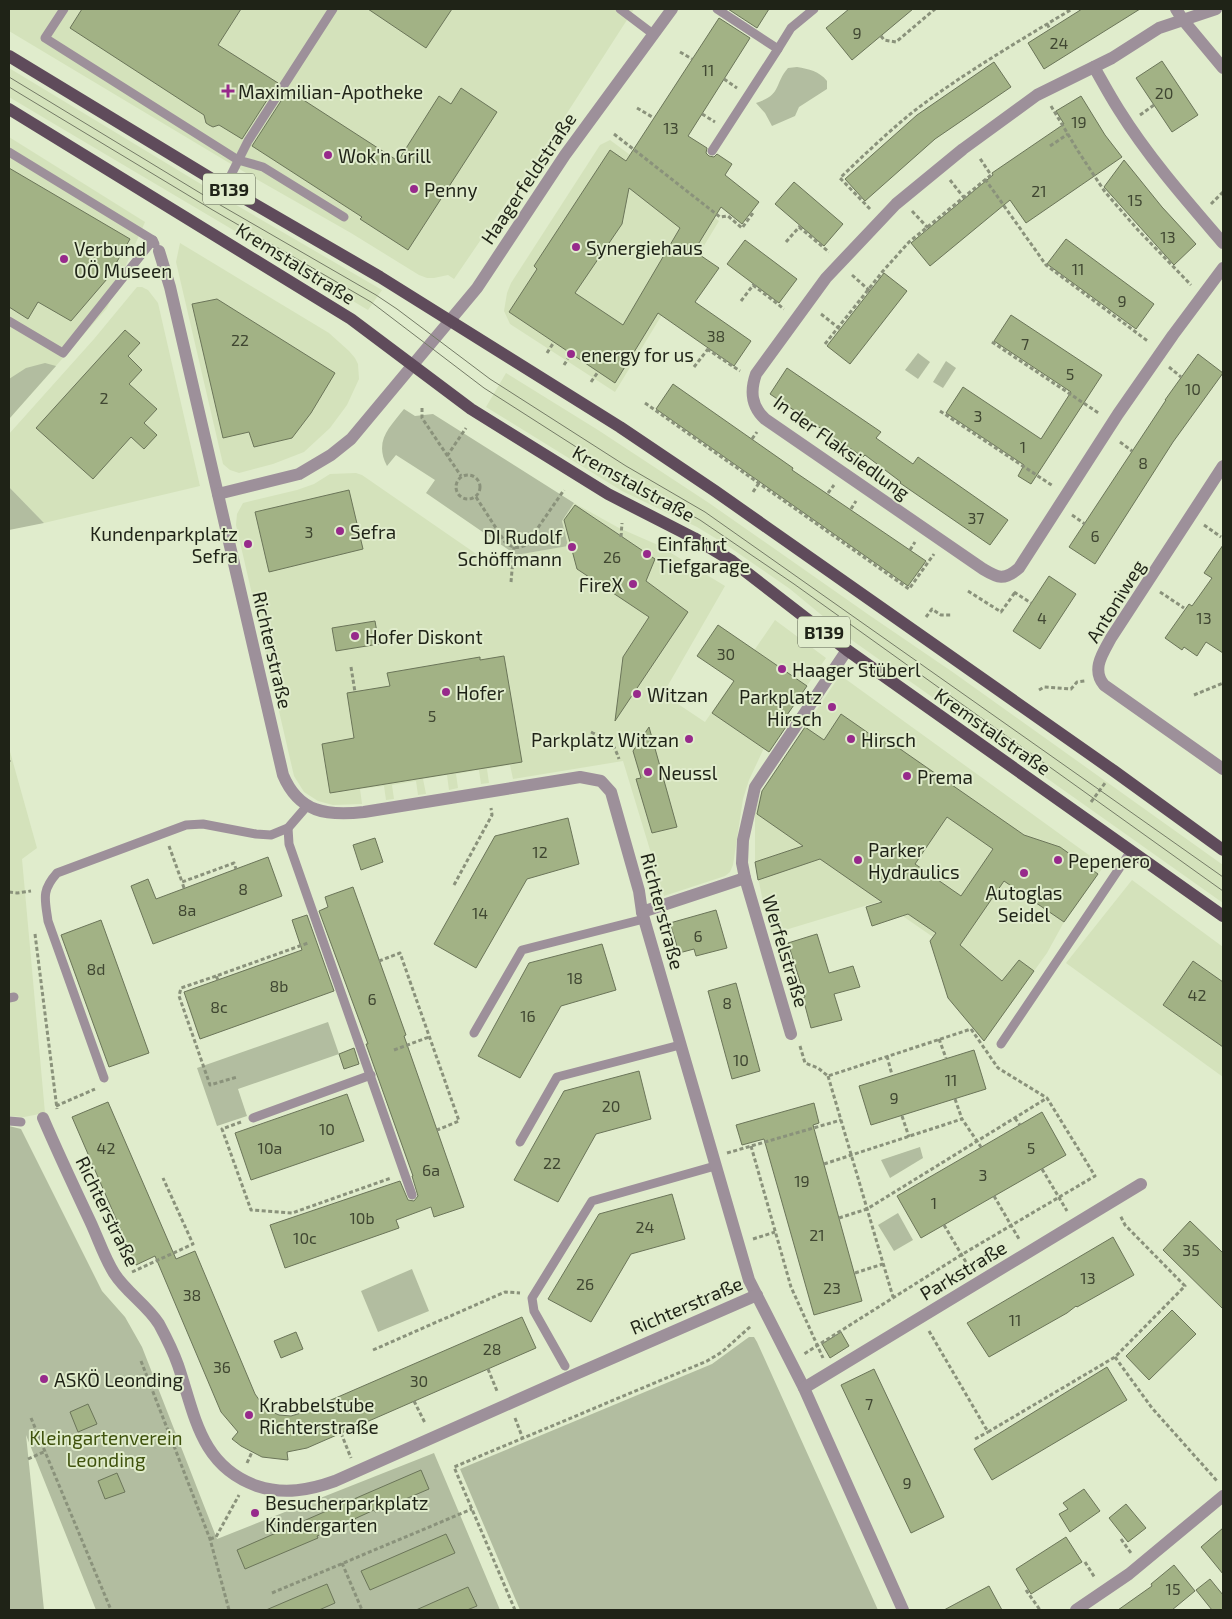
<svg xmlns="http://www.w3.org/2000/svg" width="1232" height="1619" viewBox="0 0 1232 1619" font-family="'Exo 2',sans-serif">
<style>
.built{fill:#d4e2bb}
.green{fill:#b2bda0}
.building{fill:#a2b285;stroke:#6b7559;fill-rule:evenodd}
.lines{fill:none;stroke-linecap:round;stroke-linejoin:round}
.path{stroke:#8a927b;stroke-width:3;stroke-dasharray:4 2.5;stroke-linecap:butt}
.lane{stroke:#9d909a;stroke-width:9}
.street{stroke:#9d909a;stroke-width:12}
.primary{stroke:#5f4b5b;stroke-width:12}
.tram{stroke:#747b66;stroke-width:1}
.poi-dot{fill:#972a8b;stroke:#e0eccc;stroke-width:2}
.labels{text-anchor:middle;dominant-baseline:central;stroke-width:4;stroke-linejoin:round;paint-order:stroke}
.number-label{font-size:16px;fill:#404732}
.shield{fill:#e0eccc;stroke:#595f4d;stroke-width:1}
.shield-label{font-size:18px;font-weight:bold;fill:#1f2317}
.poi-label{font-size:19px;fill:#1f2317;stroke:#e0eccc;text-anchor:start}
.street-label{font-size:19px;fill:#1f2317;stroke:#e0eccc}
.park-label{font-size:19px;fill:#3f520d;stroke:#e0eccc}
</style>
<rect width="100%" height="100%" fill="#e0eccc"/>
<g class="built">
<polygon points="9,9 634,9 560,124 454,279 448,275 434,278 427,278 419,275 351,233 251,176 9,31"/>
<polygon points="9,68 219,195 382,290 368,310 51,122 9,97"/>
<polygon points="9,137 145,222 107,308 9,419"/>
<polygon points="610,140 719,221 615,392 510,324 504,311 507,293 511,283 600,145"/>
<polygon points="180,243 329,333 349,351 355,358 358,364 359,379 347,405 330,428 304,452 273,464 239,473 230,470 223,464 176,262"/>
<polygon points="137,287 142,287 148,290 158,303 200,486 44,523 9,487 9,434 94,339"/>
<polygon points="506,373 598,430 709,503 869,615 954,673 1223,865 1223,903 853,641 790,589 725,544 697,527 622,491 486,407"/>
<polygon points="356,473 362,475 485,560 567,546 562,521 574,503 619,528 658,545 725,586 663,694 705,722 775,620 826,658 764,748 749,780 743,799 733,865 730,872 725,876 664,896 623,761 513,779 510,765 487,769 489,783 481,784 479,770 456,774 458,788 449,790 447,775 423,779 426,794 418,795 416,781 392,785 394,799 386,800 384,786 360,789 362,804 333,805 318,801 304,792 294,776 236,525 237,514 243,503 297,490 314,484 330,474"/>
<polygon points="840,675 1104,866 1064,922 1047,953 984,1041 948,998 930,941 933,937 881,901 772,934 766,917 755,862 755,812 760,795"/>
<polygon points="9,748 37,848 22,859 45,1113 24,1117 9,1116"/>
<polygon points="1132,880 1223,947 1223,1077 1066,963"/>
</g>
<g class="green">
<path d="M797 67C809 69 819 71 827 81V89L799 107 795 116 772 126 765 113 756 103C782 95 774 84 788 68Z"/>
<polygon points="918,353 930,362 918,379 905,370"/>
<polygon points="946,361 956,368 943,388 933,382"/>
<polygon points="45,363 56,366 9,419 9,379 26,368"/>
<path d="M404 409 415 416 433 414 574 503 562 521 568 546 516 555 426 493 435 480 396 455 387 466C374 441 389 428 404 409Z"/>
<polygon points="9,487 44,523 9,530"/>
<polygon points="328,1022 339,1054 238,1089 247,1116 217,1126 197,1068"/>
<polygon points="9,1126 21,1129 102,1291 125,1317 142,1347 217,1539 434,1453 500,1610 96,1610 26,1435 44,1610 9,1610"/>
<polygon points="920,1147 923,1158 890,1178 881,1160"/>
<polygon points="898,1213 913,1240 894,1251 878,1225"/>
<polygon points="412,1269 429,1311 378,1332 361,1291"/>
<polygon points="749,1337 754,1337 757,1342 878,1610 520,1610 460,1469 712,1364"/>
</g>
<g class="building">
<polygon points="82,9 241,9 218,45 278,83 242,139 219,125 213,127 209,125 206,123 204,115 70,28"/>
<polygon points="368,9 452,9 426,48"/>
<polygon points="728,9 769,9 757,28"/>
<polygon points="849,9 913,9 852,60 826,28"/>
<polygon points="1082,9 1140,9 1044,69 1028,43"/>
<path d="M719 18 750 38 688 136 707 148 706 153 709 156 714 157 717 154 732 164 725 175 759 202 742 224 721 207 694 251 719 268 695 302 751 341 734 366 658 313 615 383 509 312 537 269 534 266 610 150 626 161ZM629 188 680 228 623 325 575 293 622 224Z"/>
<polygon points="1162,61 1198,115 1172,132 1136,78"/>
<polygon points="994,62 1011,87 935,139 865,201 845,179 917,115"/>
<polygon points="461,88 497,112 408,250 360,219 362,217 252,146 288,90 398,161 439,96 451,104"/>
<polygon points="1081,96 1105,135 1122,157 1026,223 1010,200 930,266 911,243 993,175 992,173 1064,124 1056,111"/>
<polygon points="1124,160 1162,207 1196,244 1174,265 1104,187"/>
<polygon points="9,168 130,239 107,279 71,321 38,302 28,319 9,307"/>
<polygon points="794,182 843,224 824,246 775,204"/>
<polygon points="1066,239 1154,304 1136,329 1047,264"/>
<polygon points="745,240 797,279 779,303 727,264"/>
<polygon points="884,273 907,291 850,364 827,346"/>
<polygon points="217,299 335,373 311,413 292,438 254,447 249,432 223,438 192,304"/>
<polygon points="1011,315 1102,375 1031,484 1018,476 1024,465 946,413 963,387 1041,439 1071,392 994,341"/>
<polygon points="125,330 140,343 128,356 142,370 129,384 157,409 144,423 157,435 144,449 131,437 93,479 36,428"/>
<polygon points="1198,354 1223,373 1173,442 1095,564 1069,547 1166,400 1165,400"/>
<polygon points="787,368 881,432 876,438 913,464 918,457 1008,520 990,545 900,483 901,482 865,455 863,457 770,394"/>
<polygon points="673,384 793,468 792,470 926,561 908,586 656,409"/>
<polygon points="349,490 363,549 269,572 255,512"/>
<polygon points="575,505 655,559 646,581 688,612 615,721 623,657 649,617 577,569 564,520"/>
<polygon points="1223,545 1223,653 1206,642 1197,656 1184,647 1182,650 1165,638 1189,604 1192,606 1212,578 1204,573"/>
<polygon points="1049,576 1076,594 1040,649 1013,631"/>
<polygon points="375,621 379,644 336,651 332,628"/>
<polygon points="718,625 807,686 787,715 792,718 769,752 712,713 734,681 697,656"/>
<polygon points="504,656 522,762 330,793 322,744 354,738 347,693 390,686 387,673 480,657 480,660"/>
<path d="M841 714 877 739 880 735 1024 835 1060 847 1098 874 1064 922 1004 881 960 945 1002 981 1019 960 1034 971 984 1041 948 998 930 941 936 933 908 914 872 926 866 907 882 902 820 859 758 880 755 862 803 846 757 814 762 791 805 727 824 740ZM947 817 993 849 961 896 915 864Z"/>
<polygon points="649,727 677,827 652,833 636,779 641,778 633,751"/>
<polygon points="568,818 579,864 527,879 476,968 434,944 495,836"/>
<polygon points="375,838 383,862 361,870 353,845"/>
<polygon points="268,857 282,896 153,944 131,886 148,879 156,899"/>
<polygon points="353,887 406,1035 404,1036 464,1207 434,1217 431,1207 396,1220 399,1228 285,1268 270,1225 400,1181 408,1200 414,1201 418,1196 412,1176 413,1176 366,1044 368,1044 319,911 328,907 325,897"/>
<polygon points="716,910 727,948 696,956 694,949 679,953 670,923"/>
<polygon points="307,915 334,991 200,1039 184,992 302,950 292,920"/>
<polygon points="101,920 149,1053 109,1067 61,935"/>
<polygon points="817,934 829,973 853,966 860,987 834,994 842,1020 811,1028 803,998 805,997 788,943"/>
<polygon points="602,944 616,990 561,1006 520,1078 478,1056 529,963"/>
<polygon points="1193,961 1223,982 1223,1047 1163,1005"/>
<polygon points="736,983 760,1071 732,1079 708,991"/>
<polygon points="354,1048 359,1064 344,1069 339,1054"/>
<polygon points="974,1050 986,1089 871,1125 859,1086"/>
<polygon points="639,1071 651,1119 596,1134 558,1202 514,1180 564,1091"/>
<polygon points="347,1094 364,1141 251,1180 235,1133"/>
<polygon points="108,1102 176,1259 195,1251 255,1394 262,1404 270,1411 279,1415 291,1416 301,1413 522,1317 536,1348 307,1448 287,1452 288,1460 262,1457 241,1446 232,1439 238,1432 221,1412 155,1256 136,1265 72,1117"/>
<polygon points="814,1103 819,1123 813,1125 862,1301 814,1315 764,1139 742,1145 736,1125"/>
<polygon points="1042,1112 1066,1155 921,1238 897,1196"/>
<polygon points="672,1194 685,1239 631,1254 591,1322 548,1299 599,1214"/>
<polygon points="1190,1221 1223,1253 1223,1309 1163,1250"/>
<polygon points="1113,1237 1134,1275 1077,1307 1076,1306 1067,1313 989,1357 967,1323"/>
<polygon points="1172,1310 1196,1334 1149,1380 1126,1356"/>
<polygon points="296,1332 303,1349 281,1358 274,1341"/>
<polygon points="841,1332 849,1346 830,1358 822,1344"/>
<polygon points="1107,1367 1127,1400 992,1480 974,1449"/>
<polygon points="874,1369 944,1517 911,1533 841,1385"/>
<polygon points="88,1404 97,1424 78,1432 70,1412"/>
<polygon points="421,1470 429,1489 375,1512 374,1510 317,1536 318,1538 245,1569 237,1550 331,1509 330,1507 346,1500 347,1502"/>
<polygon points="117,1473 125,1492 105,1499 98,1481"/>
<polygon points="1084,1489 1100,1511 1070,1532 1059,1514 1068,1509 1063,1503"/>
<polygon points="1126,1504 1146,1528 1128,1542 1109,1518"/>
<polygon points="1223,1528 1223,1574 1201,1547"/>
<polygon points="446,1534 455,1553 370,1590 361,1571"/>
<polygon points="1066,1537 1082,1562 1031,1594 1016,1569"/>
<polygon points="1174,1565 1195,1591 1172,1610 1118,1610 1152,1586 1151,1584"/>
<polygon points="1210,1579 1223,1595 1223,1610 1212,1610 1196,1590"/>
<polygon points="327,1584 335,1603 319,1610 266,1610"/>
<polygon points="989,1586 1002,1610 944,1610"/>
<polygon points="468,1587 477,1606 467,1610 416,1610"/>
</g>
<g class="lines">
<g class="path">
<polyline points="1047,24 1050,29"/>
<polyline points="881,36 884,40 896,42 935,9"/>
<polyline points="680,52 692,59"/>
<polyline points="724,79 737,88"/>
<polyline points="1051,106 1078,151 1105,192 1138,230 1191,285"/>
<polyline points="637,108 654,118"/>
<polyline points="702,114 715,122"/>
<polyline points="1140,115 1154,105"/>
<polyline points="614,134 720,217 728,216 742,228 753,213"/>
<polyline points="1050,146 1068,134"/>
<polyline points="985,179 1046,265 1149,342"/>
<polyline points="950,180 965,199"/>
<polyline points="1211,204 1223,192"/>
<path d="M870 209 840 178C864 155 888 132 914 111 964 73 1019 41 1072 9"/>
<polyline points="912,211 928,228"/>
<polyline points="799,227 829,252"/>
<polyline points="786,242 800,226"/>
<polyline points="852,275 870,291"/>
<polyline points="753,285 784,309"/>
<polyline points="741,301 754,284"/>
<polyline points="821,314 840,329"/>
<polyline points="992,342 1100,414"/>
<polyline points="825,344 883,271 909,242 991,175 979,157"/>
<polyline points="707,349 740,371"/>
<polyline points="547,353 554,342"/>
<polyline points="564,365 571,354"/>
<polyline points="694,367 708,349"/>
<polyline points="1169,367 1181,377"/>
<polyline points="591,382 598,372"/>
<polyline points="645,403 909,589 934,554"/>
<polyline points="422,408 422,418 461,476"/>
<polyline points="940,411 1053,486"/>
<polyline points="752,439 757,432"/>
<polyline points="1120,442 1132,451"/>
<polyline points="447,456 466,428"/>
<circle cx="468" cy="487" r="12"/>
<polyline points="753,492 759,483"/>
<polyline points="828,493 834,485"/>
<path d="M476 497 505 542C512 548 518 549 526 545L564 490"/>
<polyline points="851,509 856,501"/>
<polyline points="1072,515 1085,524"/>
<polyline points="1204,525 1221,537"/>
<polyline points="621,537 622,523"/>
<polyline points="910,550 915,542"/>
<polyline points="511,582 514,547"/>
<polyline points="968,591 1001,612 1016,591"/>
<polyline points="1014,592 1031,603"/>
<polyline points="1160,592 1184,608"/>
<polyline points="926,617 932,609 941,615 952,615"/>
<polyline points="351,667 355,692"/>
<polyline points="1039,690 1044,687 1071,689 1077,682 1085,681"/>
<polyline points="1194,695 1223,683"/>
<path d="M591 732C609 741 612 739 619 759"/>
<polyline points="9,760 9,762"/>
<polyline points="1091,802 1105,783"/>
<polyline points="169,846 182,882"/>
<polyline points="454,885 492,815 491,808"/>
<polyline points="184,888 182,882 234,863 236,869"/>
<polyline points="9,892 17,893 31,891"/>
<polyline points="35,934 57,1109"/>
<polyline points="379,961 400,953 459,1121 437,1130"/>
<polyline points="216,976 181,988 179,996 210,1085 237,1077"/>
<polyline points="218,980 216,976 308,943"/>
<polyline points="939,1039 946,1058"/>
<polyline points="800,1046 805,1063 818,1068 828,1076 971,1029 998,1068 1047,1098 1095,1176 961,1255 804,1354"/>
<polyline points="394,1050 429,1037"/>
<polyline points="887,1056 892,1075"/>
<polyline points="828,1076 893,1297"/>
<polyline points="955,1099 962,1119"/>
<polyline points="56,1106 95,1089"/>
<polyline points="902,1116 909,1137"/>
<polyline points="1015,1118 1020,1125"/>
<polyline points="241,1122 222,1129 251,1210 292,1213 391,1178"/>
<polyline points="751,1146 791,1287 823,1358"/>
<polyline points="727,1153 841,1120"/>
<polyline points="824,1164 962,1119 981,1147"/>
<polyline points="1042,1169 1067,1211"/>
<polyline points="994,1196 1019,1239"/>
<polyline points="839,1218 867,1209 1047,1098"/>
<polyline points="944,1225 970,1269"/>
<polyline points="753,1239 775,1232"/>
<polyline points="132,1272 193,1244 163,1178"/>
<polyline points="855,1273 883,1264"/>
<polyline points="929,1331 988,1432 1115,1357 1185,1286 1125,1225 1120,1215"/>
<polyline points="373,1350 505,1292 520,1293"/>
<polyline points="1115,1357 1152,1408 1218,1482"/>
<polyline points="141,1361 210,1539 229,1610"/>
<polyline points="488,1369 497,1391"/>
<polyline points="414,1401 425,1423"/>
<polyline points="31,1418 111,1610"/>
<polyline points="515,1418 523,1439"/>
<polyline points="341,1433 351,1458"/>
<polyline points="975,1439 988,1432"/>
<polyline points="28,1459 46,1451"/>
<polyline points="247,1463 252,1452"/>
<polyline points="210,1539 216,1537 239,1495"/>
<polyline points="1121,1539 1131,1553"/>
<polyline points="1085,1562 1095,1578"/>
<polyline points="342,1563 362,1610"/>
<polyline points="1026,1590 1040,1610"/>
<polyline points="272,1593 472,1509"/>
<polyline points="515,1610 454,1467 707,1361 722,1352 751,1326"/>
</g>
<g class="lane">
<polyline points="64,9 45,38 238,160 263,167 344,217"/>
<polyline points="620,9 653,34"/>
<polyline points="778,49 791,28 814,9"/>
<polyline points="712,151 778,49 717,9"/>
<polyline points="9,152 153,240 155,244"/>
<polyline points="225,187 248,141 333,9"/>
<polyline points="9,321 63,353 153,240"/>
<polyline points="288,828 289,844 412,1195"/>
<polyline points="9,998 14,997"/>
<polyline points="474,1033 522,950 644,919"/>
<polyline points="1001,1044 1131,851"/>
<path d="M104 1078 48 921C45 899 41 891 57 873L186 825 203 824 256 834 271 835 288 828 307 806"/>
<polyline points="253,1118 371,1075"/>
<polyline points="9,1121 21,1122"/>
<polyline points="520,1142 557,1077 680,1045"/>
<polyline points="565,1366 534,1311 532,1298 592,1201 715,1166"/>
</g>
<g class="street">
<polyline points="1176,9 1183,20 1223,68"/>
<path d="M1216 9 1159 28 1112 58 1037 95 963 149 896 204 826 278 756 374C750 391 751 406 765 419L983 569C998 578 1004 581 1019 568L1118 414 1173 335 1223 268"/>
<path d="M1094 67C1102 81 1110 96 1119 110 1149 158 1186 200 1223 243"/>
<path d="M159 251 170 287 283 775C299 813 327 816 364 812L580 777 601 781 611 792 639 891 642 912 749 1280 804 1388 903 1610"/>
<path d="M1223 466 1111 638C1103 653 1091 669 1104 685L1223 769"/>
<polyline points="218,494 299,474 331,455 351,439 477,288 565,155 672,9"/>
<polyline points="642,912 745,878"/>
<polyline points="791,1034 745,878 742,863 743,840 755,787 847,650"/>
<path d="M43 1118C58 1153 74 1187 90 1221 98 1238 104 1257 114 1273 126 1292 147 1305 159 1324 166 1337 173 1351 178 1365 195 1415 200 1466 257 1486 284 1495 310 1490 335 1481L569 1377 757 1295"/>
<polyline points="804,1388 1141,1184"/>
<polyline points="1076,1610 1129,1574 1223,1496"/>
</g>
<g class="primary">
<polyline points="9,56 225,187 380,277 620,427 715,491 1114,771 1223,850"/>
<polyline points="9,109 351,319 471,409 608,494 694,538 732,561 847,650 1223,916"/>
</g>
<g class="tram">
<polyline points="9,77 215,202 376,295 397,309 490,379 626,466 705,512 1223,877"/>
<polyline points="9,87 211,209 371,302 484,388 620,475 700,520 794,584 1223,891"/>
</g>
</g>
<g class="poi-dot">
<path d="M225.5 83.5h5v5h5v5h-5v5h-5v-5h-5v-5h5z"/>
<circle cx="328" cy="155" r="5"/>
<circle cx="414" cy="189" r="5"/>
<circle cx="576" cy="247" r="5"/>
<circle cx="64" cy="259" r="5"/>
<circle cx="571" cy="354" r="5"/>
<circle cx="340" cy="531" r="5"/>
<circle cx="248" cy="544" r="5"/>
<circle cx="572" cy="547" r="5"/>
<circle cx="647" cy="554" r="5"/>
<circle cx="633" cy="584" r="5"/>
<circle cx="355" cy="636" r="5"/>
<circle cx="782" cy="669" r="5"/>
<circle cx="446" cy="692" r="5"/>
<circle cx="637" cy="694" r="5"/>
<circle cx="832" cy="707" r="5"/>
<circle cx="689" cy="739" r="5"/>
<circle cx="851" cy="739" r="5"/>
<circle cx="648" cy="772" r="5"/>
<circle cx="907" cy="776" r="5"/>
<circle cx="858" cy="860" r="5"/>
<circle cx="1058" cy="860" r="5"/>
<circle cx="1024" cy="873" r="5"/>
<circle cx="44" cy="1379" r="5"/>
<circle cx="249" cy="1415" r="5"/>
<circle cx="255" cy="1513" r="5"/>
</g>
<g class="labels">
<g class="number-label">
<text x="857" y="32">9</text>
<text x="1059" y="42">24</text>
<text x="708" y="69">11</text>
<text x="1164" y="92">20</text>
<text x="1079" y="121">19</text>
<text x="671" y="127">13</text>
<text x="1039" y="190">21</text>
<text x="1135" y="199">15</text>
<text x="1168" y="236">13</text>
<text x="1078" y="268">11</text>
<text x="1122" y="300">9</text>
<text x="716" y="335">38</text>
<text x="240" y="339">22</text>
<text x="1025" y="343">7</text>
<text x="1070" y="373">5</text>
<text x="1193" y="388">10</text>
<text x="104" y="397">2</text>
<text x="978" y="415">3</text>
<text x="1023" y="446">1</text>
<text x="1143" y="462">8</text>
<text x="976" y="517">37</text>
<text x="309" y="531">3</text>
<text x="1095" y="535">6</text>
<text x="612" y="556">26</text>
<text x="1042" y="617">4</text>
<text x="1204" y="617">13</text>
<text x="726" y="653">30</text>
<text x="432" y="715">5</text>
<text x="540" y="851">12</text>
<text x="243" y="888">8</text>
<text x="187" y="909">8a</text>
<text x="480" y="912">14</text>
<text x="698" y="935">6</text>
<text x="96" y="968">8d</text>
<text x="575" y="977">18</text>
<text x="279" y="985">8b</text>
<text x="1197" y="994">42</text>
<text x="372" y="998">6</text>
<text x="727" y="1002">8</text>
<text x="219" y="1006">8c</text>
<text x="528" y="1015">16</text>
<text x="741" y="1059">10</text>
<text x="951" y="1079">11</text>
<text x="894" y="1097">9</text>
<text x="611" y="1105">20</text>
<text x="327" y="1128">10</text>
<text x="106" y="1147">42</text>
<text x="270" y="1147">10a</text>
<text x="1031" y="1147">5</text>
<text x="552" y="1162">22</text>
<text x="431" y="1169">6a</text>
<text x="983" y="1174">3</text>
<text x="802" y="1180">19</text>
<text x="934" y="1202">1</text>
<text x="362" y="1217">10b</text>
<text x="645" y="1226">24</text>
<text x="817" y="1234">21</text>
<text x="305" y="1237">10c</text>
<text x="1191" y="1249">35</text>
<text x="1088" y="1277">13</text>
<text x="585" y="1283">26</text>
<text x="832" y="1287">23</text>
<text x="192" y="1294">38</text>
<text x="1015" y="1319">11</text>
<text x="492" y="1348">28</text>
<text x="222" y="1366">36</text>
<text x="419" y="1380">30</text>
<text x="869" y="1403">7</text>
<text x="907" y="1482">9</text>
<text x="1173" y="1588">15</text>
</g>
<g class="shield">
<rect x="203" y="173.5" width="52" height="31" rx="4"/>
<rect x="798" y="616.5" width="52" height="31" rx="4"/>
</g>
<g class="shield-label">
<text x="229" y="189">B139</text>
<text x="824" y="632">B139</text>
</g>
<g class="poi-label">
<text x="238" y="91">Maximilian-Apotheke</text>
<text x="338" y="155">Wok'n Grill</text>
<text x="424" y="189">Penny</text>
<text x="586" y="247">Synergiehaus</text>
<text x="74" y="248">Verbund<tspan x="74" dy="22">OÖ Museen</tspan></text>
<text x="581" y="354">energy for us</text>
<text x="350" y="531">Sefra</text>
<text x="238" y="533" text-anchor="end">Kundenparkplatz<tspan x="238" dy="22">Sefra</tspan></text>
<text x="562" y="536" text-anchor="end">DI Rudolf<tspan x="562" dy="22">Schöffmann</tspan></text>
<text x="657" y="543">Einfahrt<tspan x="657" dy="22">Tiefgarage</tspan></text>
<text x="623" y="584" text-anchor="end">FireX</text>
<text x="365" y="636">Hofer Diskont</text>
<text x="792" y="669">Haager Stüberl</text>
<text x="456" y="692">Hofer</text>
<text x="647" y="694">Witzan</text>
<text x="822" y="696" text-anchor="end">Parkplatz<tspan x="822" dy="22">Hirsch</tspan></text>
<text x="679" y="739" text-anchor="end">Parkplatz Witzan</text>
<text x="861" y="739">Hirsch</text>
<text x="658" y="772">Neussl</text>
<text x="917" y="776">Prema</text>
<text x="868" y="849">Parker<tspan x="868" dy="22">Hydraulics</tspan></text>
<text x="1068" y="860">Pepenero</text>
<text x="1024" y="892" text-anchor="middle">Autoglas<tspan x="1024" dy="22">Seidel</tspan></text>
<text x="54" y="1379">ASKÖ Leonding</text>
<text x="259" y="1404">Krabbelstube<tspan x="259" dy="22">Richterstraße</tspan></text>
<text x="265" y="1502">Besucherparkplatz<tspan x="265" dy="22">Kindergarten</tspan></text>
</g>
<g class="street-label">
<text transform="translate(528 178) rotate(-56)">Haagerfeldstraße</text>
<text transform="translate(296 263) rotate(32)">Kremstalstraße</text>
<text transform="translate(842 447) rotate(36)">In der Flaksiedlung</text>
<text transform="translate(634 483) rotate(29)">Kremstalstraße</text>
<text transform="translate(1115 601) rotate(-58)">Antoniweg</text>
<text transform="translate(273 650) rotate(77)">Richterstraße</text>
<text transform="translate(993 731) rotate(35)">Kremstalstraße</text>
<text transform="translate(663 911) rotate(75)">Richterstraße</text>
<text transform="translate(786 951) rotate(73)">Werfelstraße</text>
<text transform="translate(108 1211) rotate(64)">Richterstraße</text>
<text transform="translate(963 1270) rotate(-31)">Parkstraße</text>
<text transform="translate(686 1305) rotate(-23)">Richterstraße</text>
</g>
<g class="park-label">
<text x="106" y="1437">Kleingartenverein<tspan x="106" dy="22">Leonding</tspan></text>
</g>
</g>
<rect width="1232" height="1619" fill="none" stroke="#1f2317" stroke-width="20"/>
</svg>
